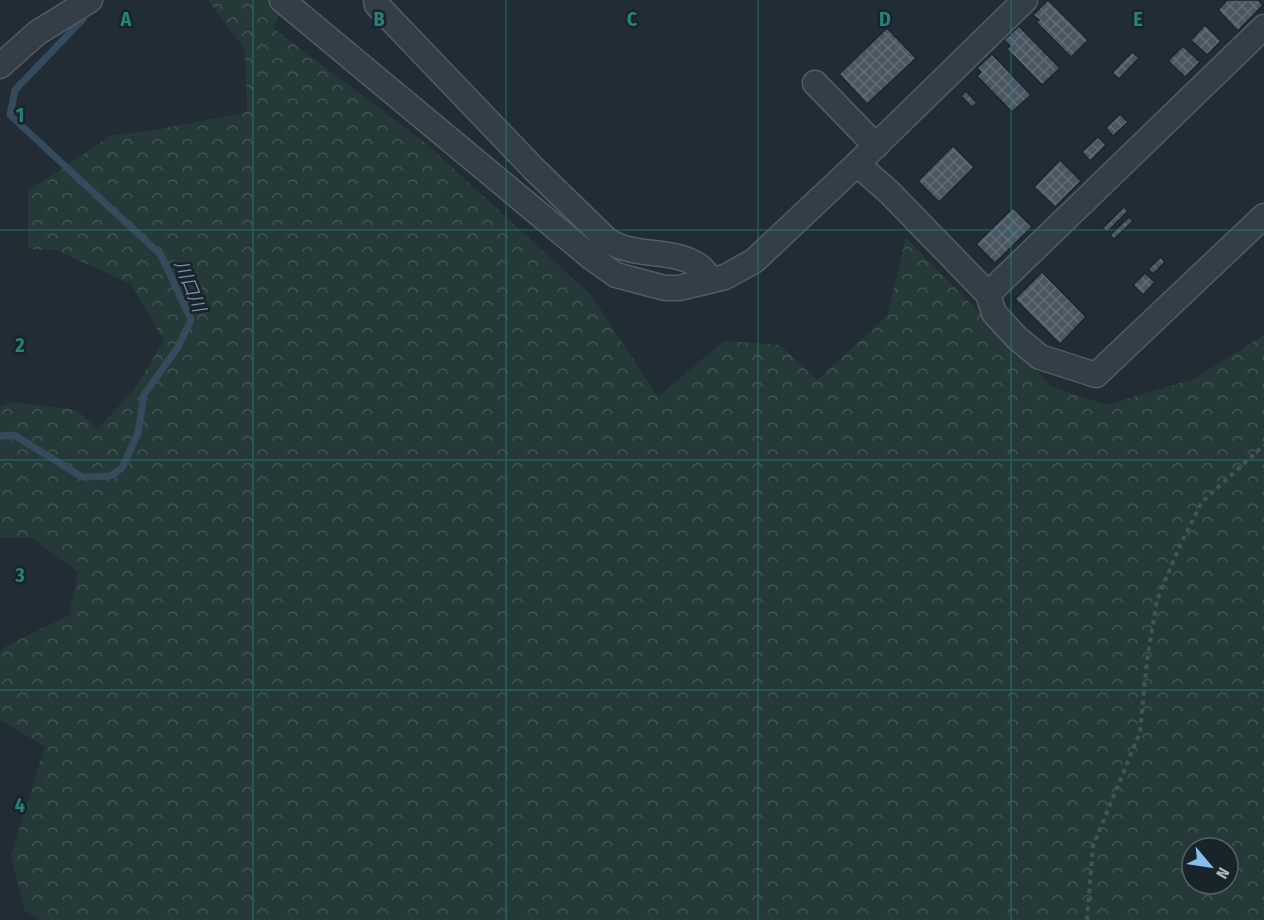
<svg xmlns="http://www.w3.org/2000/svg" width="1264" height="920" viewBox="0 0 1264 920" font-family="'Fira Sans Condensed','Noto Sans JP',sans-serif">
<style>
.forest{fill:url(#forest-crowns);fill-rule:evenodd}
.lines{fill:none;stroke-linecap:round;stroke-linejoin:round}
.stream{stroke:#354a5b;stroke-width:7}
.building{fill:url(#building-cross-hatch);stroke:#1b252c;stroke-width:1.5}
.minor-casing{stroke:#515c64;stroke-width:27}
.path{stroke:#425555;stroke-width:4;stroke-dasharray:4.5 4.5;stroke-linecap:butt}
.minor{stroke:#343e46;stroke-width:24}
.grid{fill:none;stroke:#27807b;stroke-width:1.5;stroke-opacity:0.55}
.labels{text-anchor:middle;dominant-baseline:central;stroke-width:5;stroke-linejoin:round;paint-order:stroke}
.water-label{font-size:18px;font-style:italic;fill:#708ea5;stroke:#19232a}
.grid-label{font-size:20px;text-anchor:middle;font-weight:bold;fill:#27807b;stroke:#19232a;stroke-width:5;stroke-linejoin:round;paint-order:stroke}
</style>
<defs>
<pattern id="forest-crowns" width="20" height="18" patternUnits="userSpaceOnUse" patternTransform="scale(1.5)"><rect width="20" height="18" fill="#253a38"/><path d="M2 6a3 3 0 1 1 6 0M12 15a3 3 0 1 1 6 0" fill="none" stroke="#425453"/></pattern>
<pattern id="building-cross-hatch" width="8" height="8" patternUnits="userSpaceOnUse" patternTransform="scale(1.5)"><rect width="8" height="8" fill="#495761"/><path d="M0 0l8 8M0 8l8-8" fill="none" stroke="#616d76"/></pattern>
</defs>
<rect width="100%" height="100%" fill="#212c35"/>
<path class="forest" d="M208 0H287L273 28 424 142 592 296 658 397 724 341 780 345 817 380 887 316 906 238 1051 386 1106 405 1194 379 1264 335V920H40L25 910 11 856 45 746 0 720V652L5 647 69 615 78 572 32 538H0V407L11 402 77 410 97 429 132 392 164 341 131 284 56 250 28 249V191L112 135 155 130 247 112 245 50ZM1192 848H1228V884H1192Z"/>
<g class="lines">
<polyline class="stream" points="0,436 14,435 82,477 110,476 122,468 138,433 144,395 178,347 191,320 161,255 10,115 15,90 83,19"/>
</g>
<g class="building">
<polygon points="1048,0 1088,40 1071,57 1036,22 1039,20 1033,15"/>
<polygon points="1227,0 1258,0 1263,5 1238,31 1218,10"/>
<polygon points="1205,25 1221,41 1207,55 1191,40"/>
<polygon points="1019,26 1060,68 1042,85 1007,49 1010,46 1004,40"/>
<polygon points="887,28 916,58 867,104 839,74"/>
<polygon points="1183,46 1200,62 1185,77 1168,61"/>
<polygon points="1132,52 1139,58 1119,79 1112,73"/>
<polygon points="992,54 1031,95 1012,112 977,76 981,72 977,68"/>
<polygon points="966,91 977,103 972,107 961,96"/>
<polygon points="1120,114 1128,122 1113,136 1106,128"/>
<polygon points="1098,137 1106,145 1090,161 1082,152"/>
<polygon points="953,146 974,167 939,202 918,181"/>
<polygon points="1060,160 1081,181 1055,207 1034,187"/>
<polygon points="1124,207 1128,211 1107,232 1103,228"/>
<polygon points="1013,208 1032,227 995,263 976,244"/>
<polygon points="1129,217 1133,221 1114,239 1110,235"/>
<polygon points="1161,257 1165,262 1153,274 1148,269"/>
<polygon points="1042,272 1086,317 1060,344 1015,299"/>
<polygon points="1145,273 1155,282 1143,295 1133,285"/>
</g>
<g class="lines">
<g class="minor-casing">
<g id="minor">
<polyline points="282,0 592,258 616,275 665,288 679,288 725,277 754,261 857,164 1025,0"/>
<path d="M376 0 377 5 534 169 607 240C636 259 671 247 699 266 704 269 707 276 711 280"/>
<polyline points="0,66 37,33 90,0"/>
<polyline points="815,83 876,146"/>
<polyline points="857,164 889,192 988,294 1264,27"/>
<polyline points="988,294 994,313 1017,338 1040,357 1096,375 1264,216"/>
</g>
</g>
<polyline class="path" points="1087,920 1093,846 1140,732 1147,661 1157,600 1180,545 1202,502 1264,445"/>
<use href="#minor" class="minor"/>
</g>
<path class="grid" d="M253 0V920M506 0V920M758 0V920M1011 0V920M0 230H1264M0 460H1264M0 690H1264"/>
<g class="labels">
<g class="water-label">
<text transform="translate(190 286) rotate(68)">川口川</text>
</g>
</g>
<g class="grid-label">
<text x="126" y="26">A</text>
<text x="379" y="26">B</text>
<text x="632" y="26">C</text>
<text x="885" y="26">D</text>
<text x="1138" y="26">E</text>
<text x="20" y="122">1</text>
<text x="20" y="352">2</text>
<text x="20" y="582">3</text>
<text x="20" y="812">4</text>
</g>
<g transform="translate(1210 866) rotate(119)"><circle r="28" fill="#19232a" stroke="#555f67" stroke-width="1.5"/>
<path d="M0-4.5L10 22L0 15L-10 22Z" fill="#85bdf1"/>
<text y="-9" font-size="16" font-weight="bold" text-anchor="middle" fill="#aeb9c3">N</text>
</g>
</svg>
